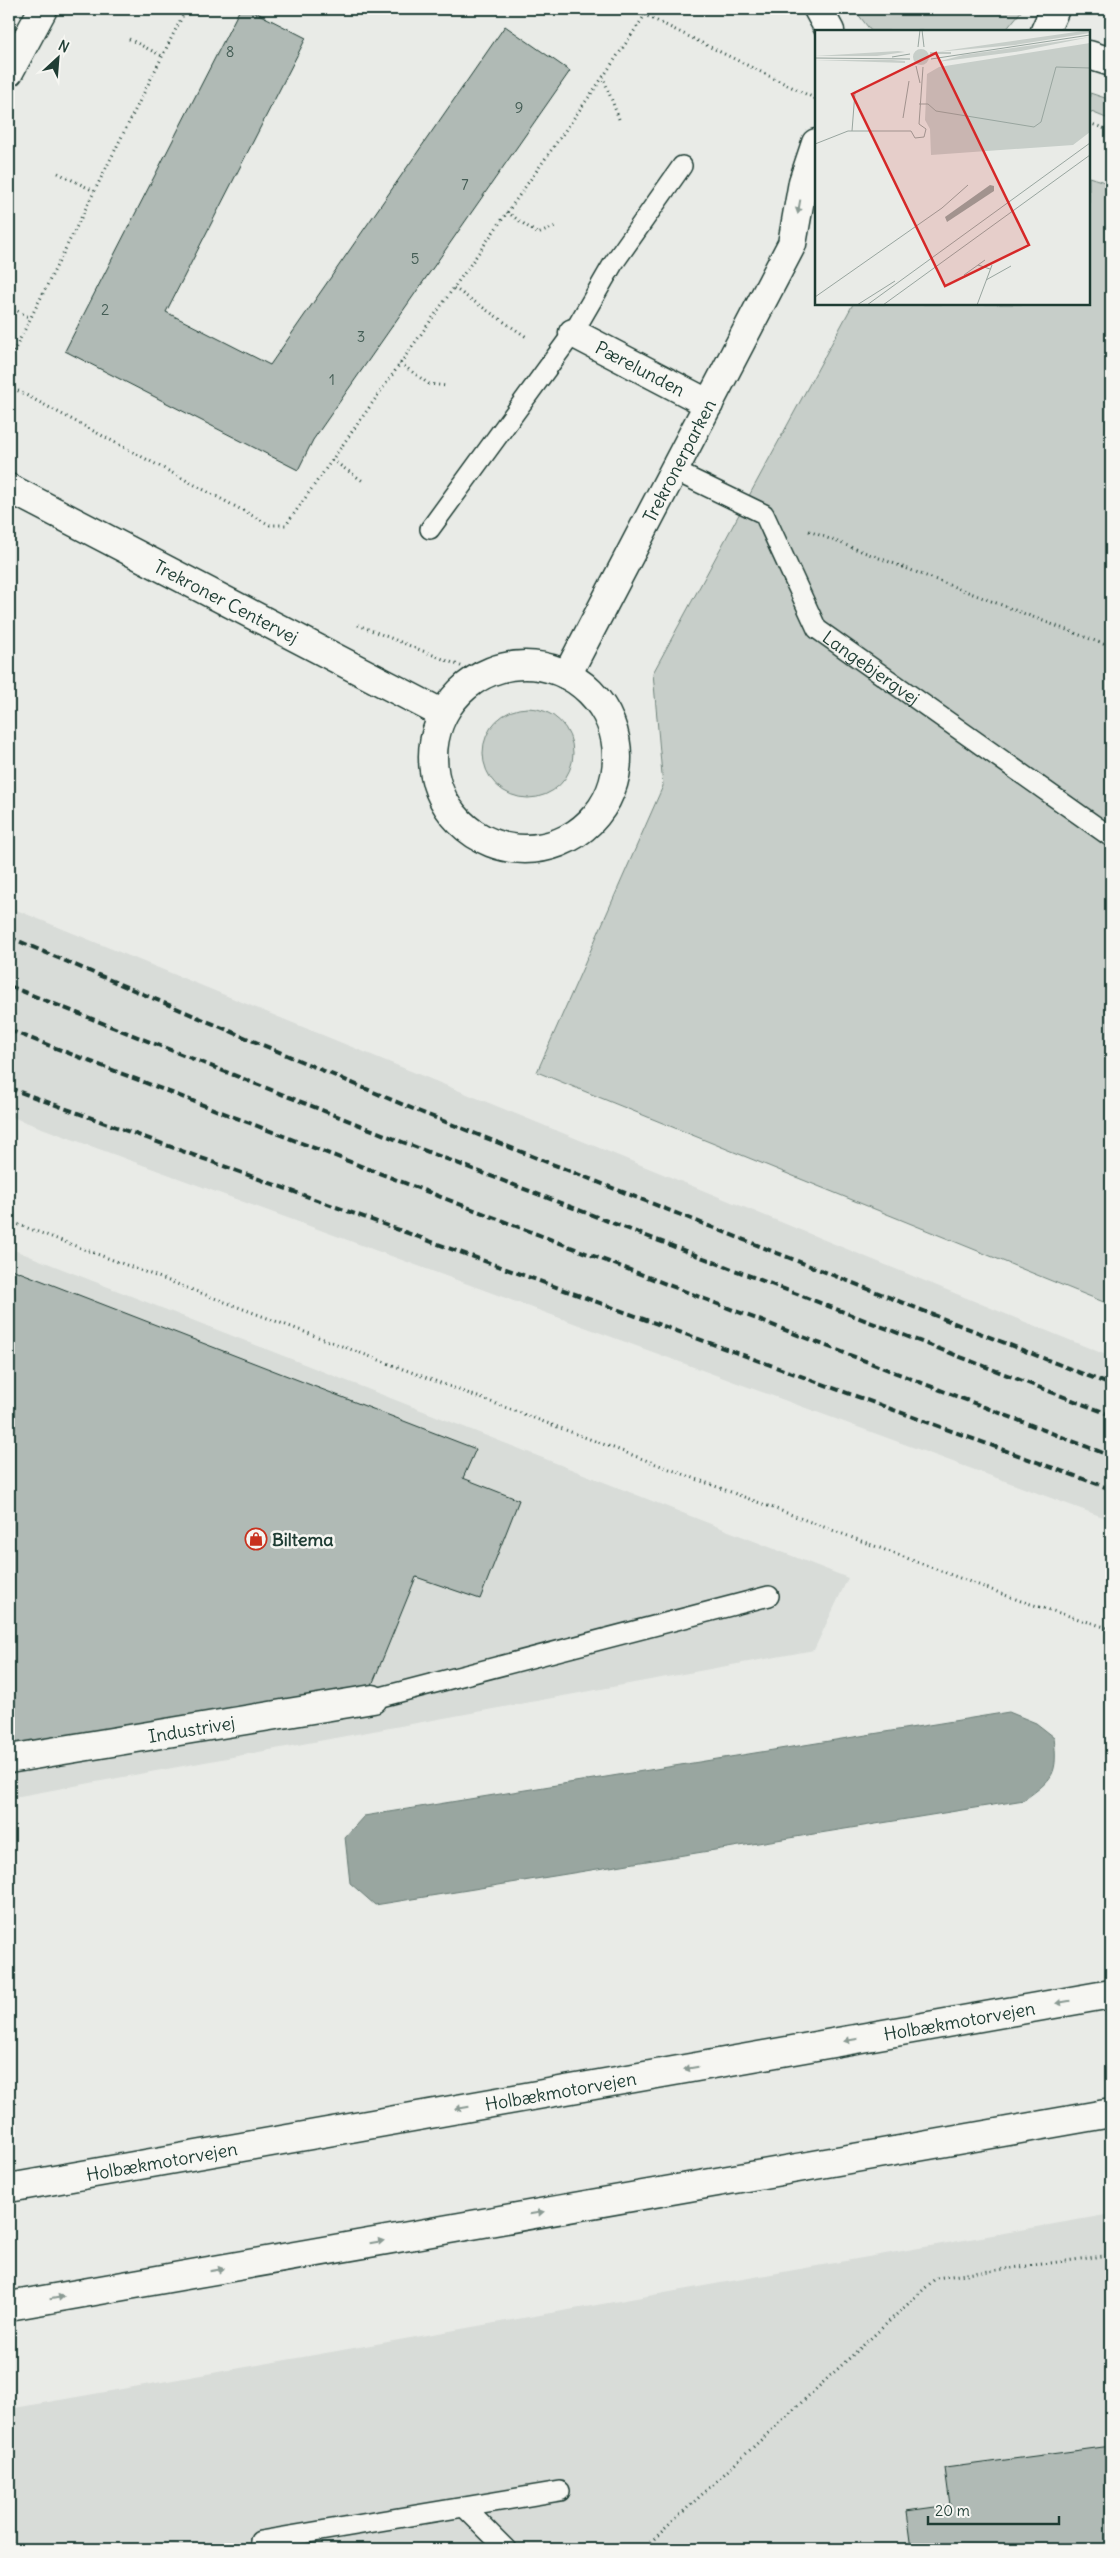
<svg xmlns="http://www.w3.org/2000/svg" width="1120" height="2558" viewBox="0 0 1120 2558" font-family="Delius,sans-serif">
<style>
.built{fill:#d8dcd8}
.green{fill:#c7cec9;stroke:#73867e}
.water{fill:#99a6a0;stroke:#687c75}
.building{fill:#b0bab5;stroke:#1f3d34}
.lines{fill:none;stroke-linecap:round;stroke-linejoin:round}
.lane-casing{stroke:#1f3d34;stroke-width:22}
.street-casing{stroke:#1f3d34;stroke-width:31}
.secondary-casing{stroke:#1f3d34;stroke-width:31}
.highway-casing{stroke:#1f3d34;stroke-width:31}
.path{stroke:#1f3d34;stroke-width:3;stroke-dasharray:1 4;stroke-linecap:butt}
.lane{stroke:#f6f6f2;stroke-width:19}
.street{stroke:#f6f6f2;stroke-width:28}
.secondary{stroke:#f6f6f2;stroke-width:28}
.highway{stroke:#f6f6f2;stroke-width:28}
.rail{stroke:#1f3d34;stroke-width:4;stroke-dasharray:8 4;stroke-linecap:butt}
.oneway{fill:#8a9a93}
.labels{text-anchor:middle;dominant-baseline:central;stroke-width:5;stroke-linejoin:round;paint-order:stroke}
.number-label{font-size:15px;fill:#435c54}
.street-label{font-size:18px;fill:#1f3d34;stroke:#f6f6f2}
.poi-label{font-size:18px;font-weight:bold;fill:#1f3d34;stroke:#f6f6f2;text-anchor:start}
.inset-road{fill:none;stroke:#98a59f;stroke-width:1}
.view{fill:#d62828;fill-opacity:0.15;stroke:#d62828;stroke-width:2.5}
.inset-edge{fill:none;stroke:#1f3d34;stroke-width:2.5}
</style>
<rect width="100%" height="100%" fill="#e9ebe7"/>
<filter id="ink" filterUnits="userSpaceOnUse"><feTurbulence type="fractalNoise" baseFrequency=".02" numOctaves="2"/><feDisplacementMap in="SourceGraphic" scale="10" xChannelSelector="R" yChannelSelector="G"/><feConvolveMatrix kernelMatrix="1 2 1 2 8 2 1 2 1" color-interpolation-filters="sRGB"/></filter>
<g filter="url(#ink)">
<g class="built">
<polygon points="9,907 1111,1357 1111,1520 9,1116"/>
<polygon points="9,1248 848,1578 814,1650 9,1798"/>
<polygon points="1111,2214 1111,2549 9,2549 9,2409"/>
</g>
<g class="green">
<polygon points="854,9 1023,9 1005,31 871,31"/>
<polygon points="1090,93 1111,100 1111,120 1089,111"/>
<polygon points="1089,177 1111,184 1111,1305 537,1072 663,786 653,673 853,304 1089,304"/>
<circle cx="528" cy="753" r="45"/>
</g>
<path class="water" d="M1009 1712 1036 1723 1054 1737C1058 1775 1054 1778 1024 1800L375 1905 350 1883 345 1837 364 1816Z"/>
<g class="building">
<polygon points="240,9 249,9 306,38 166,312 270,365 505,26 570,71 313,440 298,470 65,351"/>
<polygon points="9,1268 476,1449 463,1478 519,1500 480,1599 416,1577 372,1685 9,1745"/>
<polygon points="1111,2446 1111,2549 911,2549 906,2511 950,2505 945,2468"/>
</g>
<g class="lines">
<g class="lane-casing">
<g id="lane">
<path id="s1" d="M675 471 764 514 817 629 1111 837"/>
<polyline points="430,529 573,333 613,264 682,166"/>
<polyline points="373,1699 769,1596"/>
<polyline points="260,2541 464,2507"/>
<polyline points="506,2549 464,2507 560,2491"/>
</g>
</g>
<g class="street-casing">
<g id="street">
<polyline points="9,72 43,9"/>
<path id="s2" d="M573 333 709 404"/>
<path id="s3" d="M9 488 443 714"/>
<circle cx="525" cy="757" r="92"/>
<path id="s4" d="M567 675 792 244 803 182 816 143"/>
<path id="s5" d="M9 1759 373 1699"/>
</g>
</g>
<g class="secondary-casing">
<g id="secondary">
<polyline points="818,9 830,31"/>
<polyline points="1045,31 1055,9"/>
<polyline points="1089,55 1111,62"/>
</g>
</g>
<g class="highway-casing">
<g id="highway">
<path id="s6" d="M9 2188 1111 1994"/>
<polyline points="9,2306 1111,2113"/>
</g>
</g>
<g class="path">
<polyline points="624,9 645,15 816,99"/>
<polyline points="129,39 162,56"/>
<polyline points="619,119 603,77 645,15 666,9"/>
<polyline points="1089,123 1111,131"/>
<polyline points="58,173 94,191"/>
<polyline points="507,212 538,234 556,226"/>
<polyline points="454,288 528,338"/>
<polyline points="9,306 30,318"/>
<polyline points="9,361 186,9"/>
<polyline points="400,363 429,384 447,386"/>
<polyline points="9,386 270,525 286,525 603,77"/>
<polyline points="332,460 363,481"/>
<polyline points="809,531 1111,647"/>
<polyline points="358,625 483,675"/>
<polyline points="423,748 433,755"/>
<polyline points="9,1221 1021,1601 1111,1629"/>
<polyline points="643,2549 936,2278 1111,2255"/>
</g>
<use href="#lane" class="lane"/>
<use href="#street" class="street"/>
<use href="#secondary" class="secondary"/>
<use href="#highway" class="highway"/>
<g class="rail">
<polyline points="9,937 418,1111 1111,1385"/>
<polyline points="9,986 405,1143 1111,1415"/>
<polyline points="9,1030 1111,1456"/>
<polyline points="9,1088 1111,1489"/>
</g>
</g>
<defs><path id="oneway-solid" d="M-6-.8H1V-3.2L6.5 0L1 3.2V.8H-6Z" transform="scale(1.25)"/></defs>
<g class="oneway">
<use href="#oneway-solid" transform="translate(799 207) rotate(100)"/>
<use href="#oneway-solid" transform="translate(1063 2002) rotate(170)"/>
<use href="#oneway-solid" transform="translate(851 2040) rotate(170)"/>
<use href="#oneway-solid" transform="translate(691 2068) rotate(170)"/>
<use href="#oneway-solid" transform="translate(462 2108) rotate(170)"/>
<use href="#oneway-solid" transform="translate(537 2213) rotate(-10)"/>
<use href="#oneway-solid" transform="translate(377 2242) rotate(-10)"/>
<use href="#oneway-solid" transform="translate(217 2270) rotate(-10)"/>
<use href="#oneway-solid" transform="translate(57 2298) rotate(-10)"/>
</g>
</g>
<defs>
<g id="shop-ring" transform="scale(1.125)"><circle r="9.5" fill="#f6f6f2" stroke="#c8321e" stroke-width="1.5"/><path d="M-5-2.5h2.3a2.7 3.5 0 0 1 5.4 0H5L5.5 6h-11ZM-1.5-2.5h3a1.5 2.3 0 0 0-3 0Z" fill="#c8321e"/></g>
</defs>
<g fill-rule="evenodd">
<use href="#shop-ring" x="256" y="1539"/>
</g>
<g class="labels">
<g class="number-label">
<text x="230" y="51">8</text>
<text x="519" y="107">9</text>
<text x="465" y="184">7</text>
<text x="415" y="258">5</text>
<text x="105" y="309">2</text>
<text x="361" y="336">3</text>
<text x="332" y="379">1</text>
</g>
<g class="street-label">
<text stroke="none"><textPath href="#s2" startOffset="76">Pærelunden</textPath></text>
<text stroke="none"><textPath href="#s4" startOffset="242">Trekronerparken</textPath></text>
<text stroke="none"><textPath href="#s3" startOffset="245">Trekroner Centervej</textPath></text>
<text stroke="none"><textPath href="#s1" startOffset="292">Langebjergvej</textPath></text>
<text stroke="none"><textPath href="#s5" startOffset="185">Industrivej</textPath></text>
<text stroke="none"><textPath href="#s6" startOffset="965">Holbækmotorvejen</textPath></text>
<text stroke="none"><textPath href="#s6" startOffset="560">Holbækmotorvejen</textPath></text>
<text stroke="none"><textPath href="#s6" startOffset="155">Holbækmotorvejen</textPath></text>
</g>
<g class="poi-label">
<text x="272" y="1539">Biltema</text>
</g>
</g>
<g transform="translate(815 30)">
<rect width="275" height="275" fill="#e9ebe7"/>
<path d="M275 0V3L200 15 121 22ZM275 7 206 21 122 32 148 25ZM275 13V102L258 115 116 125 115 99 110 90 112 44 124 37ZM98 27a8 8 0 1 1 16 0a8 8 0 1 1-16 0ZM83 21 90 22 62 26H0ZM0 30H77L90 31V33Z" fill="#c7cec9"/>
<path d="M175 155 179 156V161L132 192 130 187Z" fill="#99a6a0"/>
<path class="inset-road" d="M107 0 109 17M103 17 105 0M115 23H136M77 27 95 24M0 28 95 29M116 29 275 5M101 36 105 53M104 74H113L121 81 219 97 226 92 241 37 275 38M88 88 94 51M104 94 108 37M37 101 40 62M96 101 100 108 109 107 111 99 104 94M0 114 33 101H96M170 230 163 235 175 239M149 245 163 235M171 250 196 236M0 267 127 178 153 155M42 275 80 251M52 275 275 113M68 275 275 125M162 275 177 235"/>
<path class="view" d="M121 23 214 215 130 256 37 64Z"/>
<rect width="275" height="275" class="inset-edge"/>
</g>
<rect width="1120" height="2558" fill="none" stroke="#f6f6f2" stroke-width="30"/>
<rect x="15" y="15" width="1090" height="2528" fill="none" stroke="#1f3d34" stroke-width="2" filter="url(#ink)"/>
<g transform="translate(58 58) rotate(26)" stroke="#f6f6f2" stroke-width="4" paint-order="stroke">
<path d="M0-4L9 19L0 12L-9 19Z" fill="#1f3d34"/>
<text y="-8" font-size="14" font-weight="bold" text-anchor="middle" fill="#1f3d34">N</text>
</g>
<path d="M928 2516v8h131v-8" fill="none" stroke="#1f3d34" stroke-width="2.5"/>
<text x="935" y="2516" font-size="15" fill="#1f3d34" stroke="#f6f6f2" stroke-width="4" paint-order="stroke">20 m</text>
</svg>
